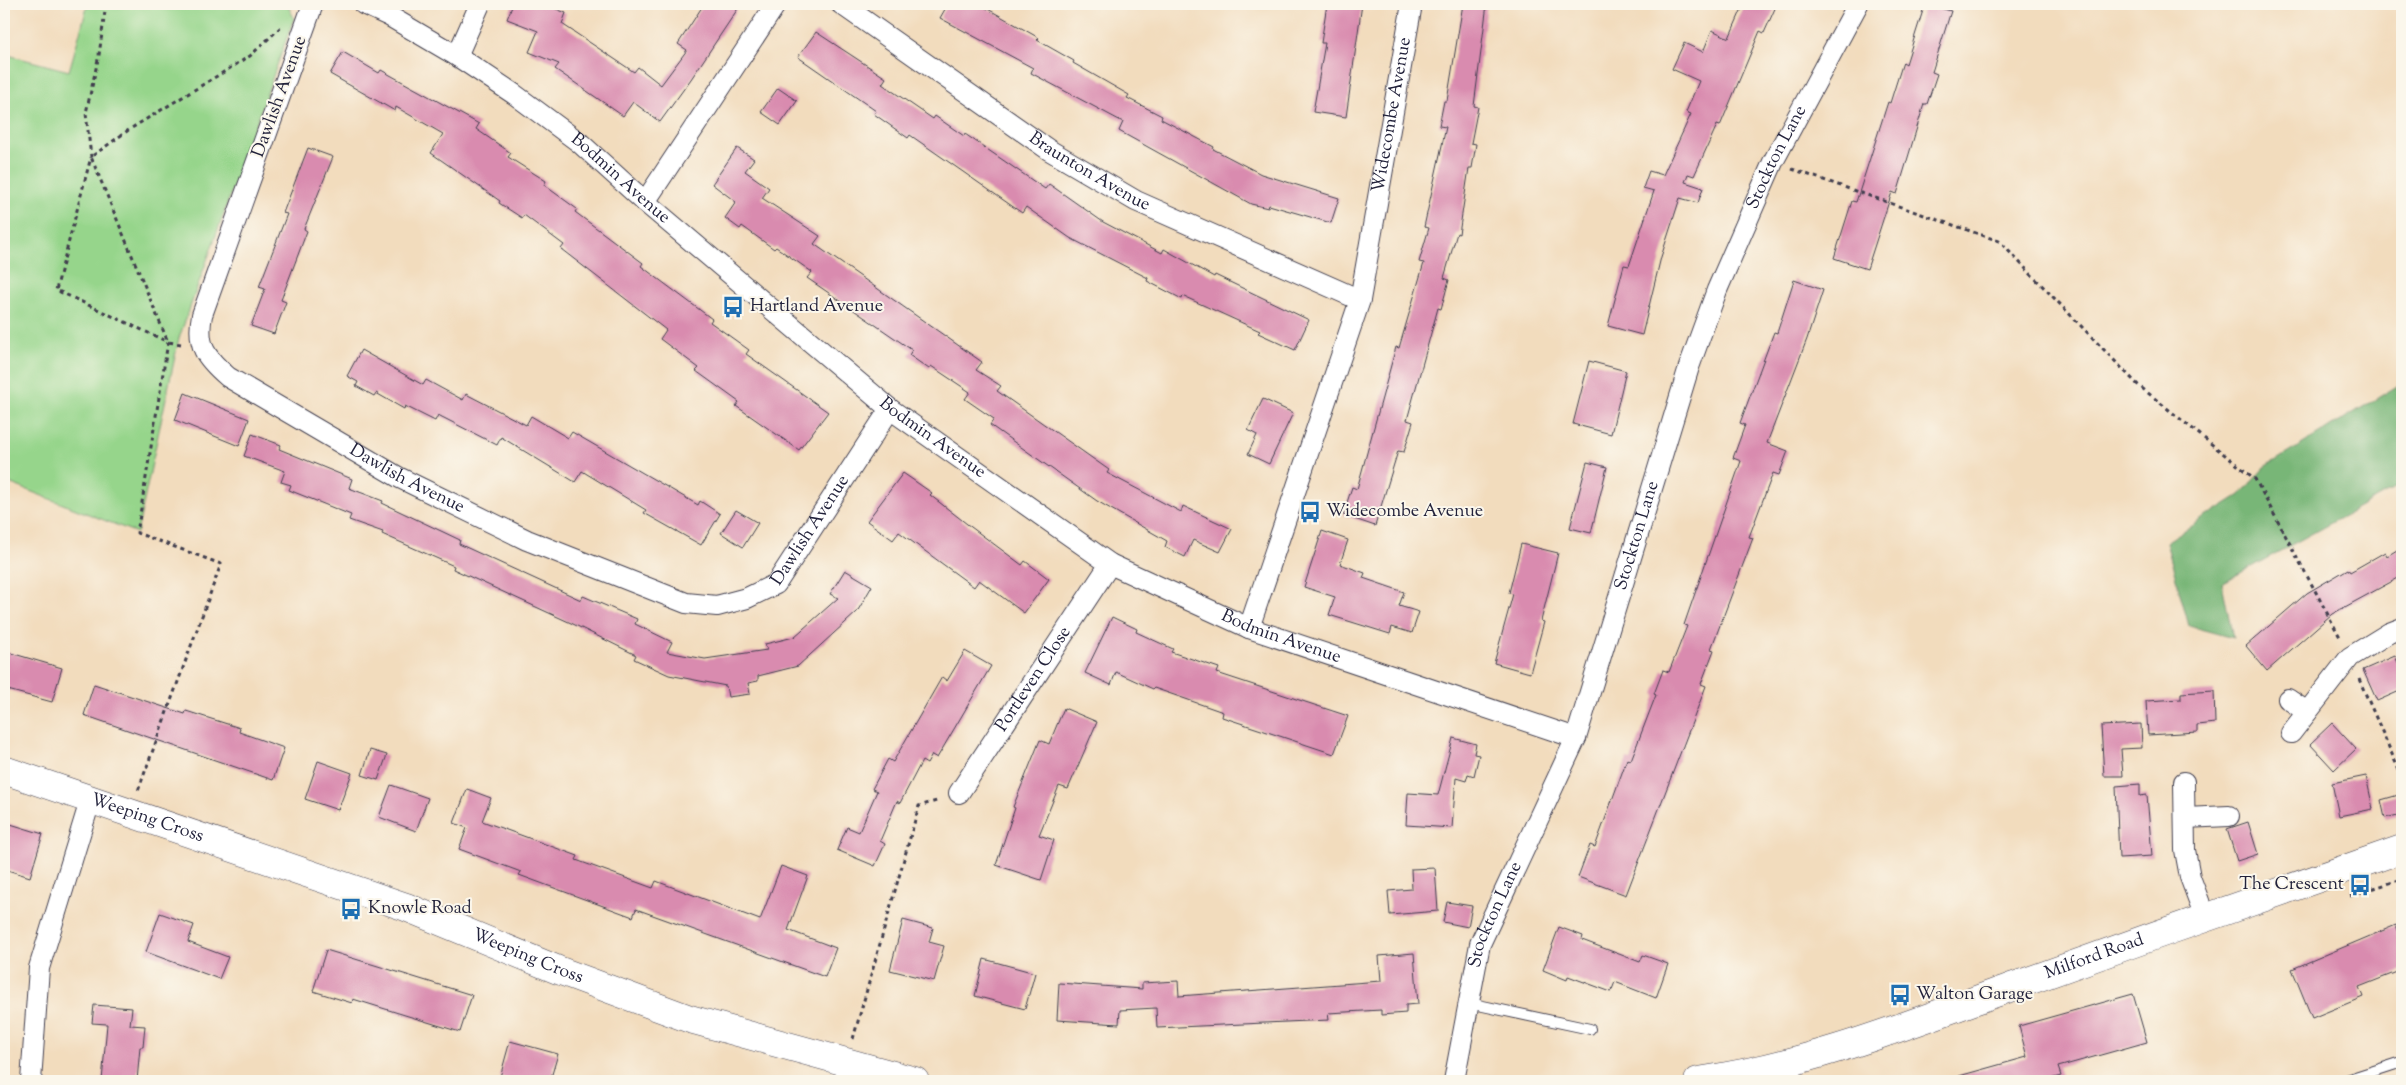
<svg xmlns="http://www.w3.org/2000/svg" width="2406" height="1085" viewBox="0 0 2406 1085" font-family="'Sorts Mill Goudy',serif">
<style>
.green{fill:#96d58b;stroke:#5c7c63}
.forest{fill:#78b677;stroke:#4d6c59}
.building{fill:#d98baf}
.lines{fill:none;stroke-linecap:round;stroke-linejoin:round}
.service-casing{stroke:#413e4e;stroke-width:12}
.minor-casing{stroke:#413e4e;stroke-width:22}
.trunk-casing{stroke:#413e4e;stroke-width:29}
.path{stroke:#413e4e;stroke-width:3;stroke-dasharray:4 4;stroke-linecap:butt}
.service{stroke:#fff;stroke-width:10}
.minor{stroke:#fff;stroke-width:20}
.trunk{stroke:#fff;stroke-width:28}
.labels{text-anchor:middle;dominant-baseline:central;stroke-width:4;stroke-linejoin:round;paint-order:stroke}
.street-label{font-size:18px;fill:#22223b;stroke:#fbf7ec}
.poi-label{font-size:18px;fill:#22223b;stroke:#fbf7ec;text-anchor:start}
</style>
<rect width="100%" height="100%" fill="#fbf7ec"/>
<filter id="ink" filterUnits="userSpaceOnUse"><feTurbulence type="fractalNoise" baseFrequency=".02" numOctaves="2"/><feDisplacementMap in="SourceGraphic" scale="10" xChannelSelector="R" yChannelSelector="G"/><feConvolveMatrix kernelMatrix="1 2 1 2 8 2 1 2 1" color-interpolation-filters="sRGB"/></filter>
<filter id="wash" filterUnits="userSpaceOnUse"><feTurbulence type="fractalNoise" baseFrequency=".0096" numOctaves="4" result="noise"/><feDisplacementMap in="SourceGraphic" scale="20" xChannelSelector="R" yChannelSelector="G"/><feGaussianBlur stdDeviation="1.12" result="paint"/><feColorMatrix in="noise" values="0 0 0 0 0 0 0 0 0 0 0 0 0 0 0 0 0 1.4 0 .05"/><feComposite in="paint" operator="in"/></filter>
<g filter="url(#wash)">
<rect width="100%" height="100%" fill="#f2dcbd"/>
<polygon class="green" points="88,4 287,4 294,18 179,338 137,533 4,481 4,54 69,71"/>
<polygon class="forest" points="2402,383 2402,484 2222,583 2233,638 2189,626 2166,542 2240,495 2265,467"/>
<g id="blocks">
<g class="building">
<polygon points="513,4 544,4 566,13 562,24 634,72 638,67 661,85 687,50 678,44 704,4 741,4 691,79 660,122 633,102 623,116 555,69 559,64 529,52 538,31 507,19"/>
<polygon points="948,4 979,4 1039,38 1037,40 1074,61 1073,63 1129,95 1127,98 1162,116 1161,119 1214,147 1213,149 1261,174 1339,198 1331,223 1269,205 1268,208 1251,204 1119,131 1123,122 1031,73 1033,68 940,18"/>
<polygon points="1327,4 1362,4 1346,117 1313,112 1325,43 1321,43"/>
<polygon points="1463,4 1487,4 1474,106 1478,107 1471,143 1476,144 1472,168 1469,168 1459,234 1457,233 1444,278 1449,280 1441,309 1438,308 1407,420 1413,422 1404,452 1398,451 1375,526 1343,515 1352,487 1357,489 1396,347 1399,348 1424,263 1419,262 1429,228 1424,227 1446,127 1439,126 1444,101 1447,101"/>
<polygon points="1744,4 1777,4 1764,33 1760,31 1720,126 1717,125 1694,176 1688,174 1685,182 1703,188 1698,203 1680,198 1661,257 1642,335 1608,326 1624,265 1629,266 1654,191 1643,188 1649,171 1663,175 1691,114 1686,112 1699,81 1672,69 1684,43 1703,52 1712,30 1729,38"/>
<polygon points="1925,4 1951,11 1932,72 1937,74 1927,104 1924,104 1897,194 1892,192 1867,269 1834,258 1852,201 1856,202 1888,102 1890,103 1903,62 1906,64"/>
<polygon points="816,32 886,78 882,84 933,119 935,116 964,136 965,134 1045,189 1049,184 1103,222 1162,253 1164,249 1214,277 1215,275 1309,320 1295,350 1258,333 1260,331 1183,296 1182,299 1147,281 1148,278 1070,238 1026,207 1022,213 910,135 908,138 874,114 876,111 798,57"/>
<polygon points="343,52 379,73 381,70 479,124 476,129 511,153 508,157 546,181 544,185 577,209 575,212 643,263 641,266 712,319 710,322 749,350 746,354 828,412 799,450 736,406 739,402 696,371 699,368 660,339 666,330 561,249 564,245 524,215 522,218 499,203 500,201 431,153 443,134 396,107 395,111 330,74"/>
<polygon points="778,88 797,101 780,125 761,112"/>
<polygon points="308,148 333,157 304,229 307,231 281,300 286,302 274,334 251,326 265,289 259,287 287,214 283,213"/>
<polygon points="737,148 754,159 745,171 769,188 762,198 820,236 814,244 982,362 976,370 1001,386 997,391 1109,470 1107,473 1181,512 1183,506 1232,529 1220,552 1193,540 1185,557 1165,547 1167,541 1097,501 990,425 994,419 965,399 970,392 931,366 929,369 909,355 912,350 807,278 812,272 776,247 774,249 742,226 740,229 725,218 736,202 712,184"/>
<polygon points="1794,280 1823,290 1807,339 1767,443 1788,451 1779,475 1773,473 1749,537 1753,538 1711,649 1714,650 1701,684 1706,686 1626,895 1578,877 1590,845 1595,847 1627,759 1631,760 1656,695 1654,694 1663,670 1669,672 1687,626 1684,625 1741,461 1733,458 1745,425 1740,423 1774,332 1777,333"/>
<polygon points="361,350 423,385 426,380 463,400 466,394 526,425 531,416 568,438 572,432 698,505 700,501 720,514 701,545 644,513 646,510 582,471 575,482 501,437 497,445 438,415 435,421 405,406 404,409 376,393 374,396 356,386 358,382 347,376"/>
<polygon points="1589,361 1626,371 1611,434 1573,424"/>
<polygon points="185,393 249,419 239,446 175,420"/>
<polygon points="1263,399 1293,413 1269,464 1248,454 1257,435 1248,430"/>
<polygon points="252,434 281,445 279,449 352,479 349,488 383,501 382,503 460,540 459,544 581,600 583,596 637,619 635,624 672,642 667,652 705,659 767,650 765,644 794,637 838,598 830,594 845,570 872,586 857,612 798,666 758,676 758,681 748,683 750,694 728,697 726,686 669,675 634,659 636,655 571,623 453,569 454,566 382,534 383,532 349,520 351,515 289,490 291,485 281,482 285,471 244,456"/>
<polygon points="1587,462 1607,467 1591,533 1570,528"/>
<polygon points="903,473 932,493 930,495 967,524 1022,565 1025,561 1049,579 1024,613 979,580 974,587 899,532 893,540 867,521"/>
<polygon points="736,510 758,523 743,547 721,533"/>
<polygon points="1322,531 1348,540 1340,564 1365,573 1363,578 1404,592 1399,606 1419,612 1412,633 1392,627 1390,634 1329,615 1335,597 1304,587"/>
<polygon points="1521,544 1558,553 1541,621 1544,622 1530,673 1494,663 1513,594 1509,593"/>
<polygon points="2402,547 2402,576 2332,614 2267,671 2246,646 2307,593 2348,569 2350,572 2385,552 2387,556"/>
<polygon points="1112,617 1137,629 1136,632 1173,649 1171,652 1219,668 1217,673 1348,716 1334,754 1222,717 1223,712 1154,688 1153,689 1116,672 1111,685 1085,673"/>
<polygon points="4,651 62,668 52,702 4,689"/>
<polygon points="965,651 991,666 937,758 932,755 927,764 922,761 900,803 897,801 880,841 885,844 875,866 837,850 847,827 859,832 877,791 872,789 888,759 893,762 942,677 947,681"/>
<polygon points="2395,656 2402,672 2402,690 2377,701 2363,670"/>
<polygon points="94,684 185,714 186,711 240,728 239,732 284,748 273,780 84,715"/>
<polygon points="2214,691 2215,723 2197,725 2197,732 2148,735 2146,701 2181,699 2181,693"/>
<polygon points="1064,708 1097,722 1068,789 1059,786 1039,835 1054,840 1041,880 996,865 1015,808 1013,807 1040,740 1049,744"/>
<polygon points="2332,723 2356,749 2334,770 2310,744"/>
<polygon points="2141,724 2142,748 2121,749 2123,776 2104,776 2101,726"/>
<polygon points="1453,738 1476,744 1474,754 1479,755 1474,776 1468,774 1466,781 1456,778 1452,828 1406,825 1408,793 1438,795"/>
<polygon points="370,750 387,755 378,780 362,775"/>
<polygon points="318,761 352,773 338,810 305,799"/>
<polygon points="2366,776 2373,809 2339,816 2332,783"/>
<polygon points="2140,784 2140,796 2147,795 2152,856 2119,858 2116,786"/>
<polygon points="391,785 428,798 416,831 379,817"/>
<polygon points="467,789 491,798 482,821 578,856 576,860 653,888 656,881 760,920 781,866 808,876 788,930 836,948 825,977 636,909 633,917 519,875 521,872 459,849 467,828 454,823"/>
<polygon points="2402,794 2402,814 2385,818 2381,800"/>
<polygon points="4,822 43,834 30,877 4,869"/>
<polygon points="2248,822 2258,854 2237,861 2227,829"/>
<polygon points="1435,868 1438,911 1390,915 1388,891 1412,889 1411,869"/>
<polygon points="1447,902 1472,906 1468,927 1443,922"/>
<polygon points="160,913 194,925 188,942 228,957 219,979 146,952"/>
<polygon points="903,920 933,928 929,942 944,946 934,981 890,970"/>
<polygon points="2396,925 2402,941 2402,970 2359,987 2363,997 2312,1018 2292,969"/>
<polygon points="1559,927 1583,936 1582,940 1640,962 1643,955 1668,964 1656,998 1615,982 1611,992 1568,976 1567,980 1543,970"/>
<polygon points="326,950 472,995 460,1032 353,999 352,1003 313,991"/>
<polygon points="1414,953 1418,1004 1406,1005 1406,1013 1381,1015 1381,1010 1328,1013 1329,1020 1157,1028 1156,1008 1120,1010 1119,1024 1057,1020 1059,983 1142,989 1142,983 1178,981 1179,996 1381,981 1379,956"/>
<polygon points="984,959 1035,973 1025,1009 975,996"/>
<polygon points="2133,994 2147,1042 2058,1067 2061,1076 2043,1081 1960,1081 1959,1076 2027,1057 2019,1026"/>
<polygon points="94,1005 132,1008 130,1025 145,1026 143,1047 140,1047 137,1081 102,1081 107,1024 92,1023"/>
<polygon points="510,1041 558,1054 550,1081 517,1081 500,1077"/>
</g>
</g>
</g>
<g filter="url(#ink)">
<use href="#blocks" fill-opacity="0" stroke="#413e4e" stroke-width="1"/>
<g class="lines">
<g class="service-casing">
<g id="service">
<polyline points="1469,1003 1590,1029"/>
<polyline points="2343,1081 2402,1062"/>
</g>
</g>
<g class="minor-casing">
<g id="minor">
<path id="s1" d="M313 4 202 315C196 346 206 358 228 377L400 478 527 540 686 603 717 606 747 598 776 584 890 409"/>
<path id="s2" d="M363 4 389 16 457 56 514 94 580 143 645 202 890 409 1110 564 1249 628 1576 738"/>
<path id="s3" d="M841 4 1049 150 1136 201 1360 300"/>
<polyline points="457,56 480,4"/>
<polyline points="645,202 776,4"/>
<path id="s4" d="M1249 628 1360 300 1412 4"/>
<polyline points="2288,699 2307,712"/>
<polyline points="2291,733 2350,657 2389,633 2402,628"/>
<polyline points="2184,782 2185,850 2190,877 2205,917"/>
<path id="s5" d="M959 793 1110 564"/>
<polyline points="2185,818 2229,816"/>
<polyline points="31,1081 39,968 91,798"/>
<path id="s6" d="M1454 1081 1480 944 1576 738 1689 367 1717 290 1773 162 1858 4"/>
</g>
</g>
<g class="trunk-casing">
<g id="trunk">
<path id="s7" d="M4 770 406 907 558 970 690 1019 915 1081"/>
<path id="s8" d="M1698 1081C1810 1065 1915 1022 2020 984 2147 938 2274 893 2402 849"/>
</g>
</g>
<g class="path">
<polyline points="106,4 99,55 86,113 91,157 56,290 168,342 137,533 221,564 138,791"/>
<polyline points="1792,169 1999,241 2138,385 2255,479 2341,639"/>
<polyline points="181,344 168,342 91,157 130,129 250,56 282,26"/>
<polyline points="2359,679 2402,777"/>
<polyline points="2350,896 2402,879"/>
<polyline points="853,1039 919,806 940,800"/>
</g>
<use href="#service" class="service"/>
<use href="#minor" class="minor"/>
<use href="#trunk" class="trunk"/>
</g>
</g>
<defs>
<g id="bus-bare" transform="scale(1.725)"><path d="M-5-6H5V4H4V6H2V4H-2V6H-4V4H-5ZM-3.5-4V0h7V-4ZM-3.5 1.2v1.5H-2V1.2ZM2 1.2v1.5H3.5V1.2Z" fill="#1f6fb2" stroke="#fbf7ec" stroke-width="2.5" paint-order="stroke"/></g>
</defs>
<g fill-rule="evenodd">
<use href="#bus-bare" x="733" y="307"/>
<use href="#bus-bare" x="1310" y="512"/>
<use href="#bus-bare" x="2360" y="885"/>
<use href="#bus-bare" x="351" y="909"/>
<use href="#bus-bare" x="1900" y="995"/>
</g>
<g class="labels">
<g class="street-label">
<text transform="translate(280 97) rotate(-70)">Dawlish Avenue</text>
<text stroke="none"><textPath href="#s4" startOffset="534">Widecombe Avenue</textPath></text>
<text stroke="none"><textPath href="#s6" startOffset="982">Stockton Lane</textPath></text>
<text stroke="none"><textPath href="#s3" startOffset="300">Braunton Avenue</textPath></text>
<text stroke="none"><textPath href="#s2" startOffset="312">Bodmin Avenue</textPath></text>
<text stroke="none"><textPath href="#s2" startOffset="718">Bodmin Avenue</textPath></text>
<text stroke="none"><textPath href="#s1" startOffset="608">Dawlish Avenue</textPath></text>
<text stroke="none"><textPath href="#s1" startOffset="1072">Dawlish Avenue</textPath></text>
<text stroke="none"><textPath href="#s6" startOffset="578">Stockton Lane</textPath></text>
<text stroke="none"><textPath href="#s2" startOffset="1122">Bodmin Avenue</textPath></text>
<text stroke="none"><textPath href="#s5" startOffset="136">Portleven Close</textPath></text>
<text stroke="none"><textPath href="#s7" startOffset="151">Weeping Cross</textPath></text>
<text stroke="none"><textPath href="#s6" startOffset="172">Stockton Lane</textPath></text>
<text stroke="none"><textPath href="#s7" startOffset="556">Weeping Cross</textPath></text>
<text stroke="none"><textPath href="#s8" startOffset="416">Milford Road</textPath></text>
</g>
<g class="poi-label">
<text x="750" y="307">Hartland Avenue</text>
<text x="1326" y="512">Widecombe Avenue</text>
<text x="2344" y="885" text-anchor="end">The Crescent</text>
<text x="368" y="909">Knowle Road</text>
<text x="1916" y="995">Walton Garage</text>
</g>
</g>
<rect width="2406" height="1085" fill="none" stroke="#fbf7ec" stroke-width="20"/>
</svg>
